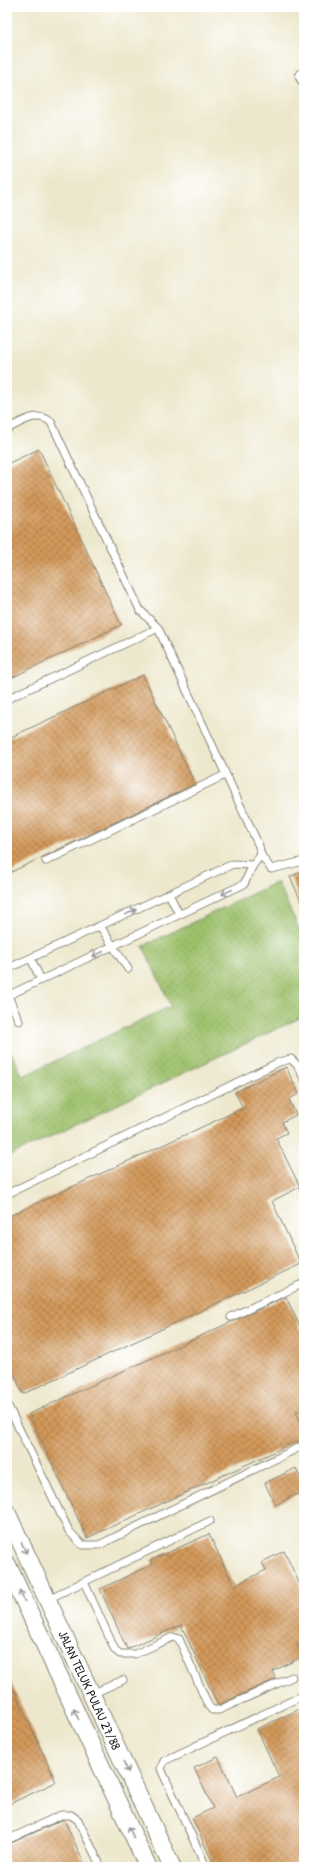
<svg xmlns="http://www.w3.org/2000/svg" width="311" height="1874" viewBox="0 0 311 1874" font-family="'Patrick Hand',sans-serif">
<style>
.grass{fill:url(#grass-dots);stroke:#5c6e43}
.building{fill:url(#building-cross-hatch)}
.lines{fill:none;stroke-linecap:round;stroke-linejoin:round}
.service-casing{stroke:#848274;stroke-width:9}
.minor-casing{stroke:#848274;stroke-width:15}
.tertiary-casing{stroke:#848274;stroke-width:19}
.service{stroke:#fff;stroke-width:7}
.minor{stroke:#fff;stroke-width:13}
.tertiary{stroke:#fff;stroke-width:17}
.oneway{stroke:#999}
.labels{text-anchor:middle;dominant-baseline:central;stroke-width:3;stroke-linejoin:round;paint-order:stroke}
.street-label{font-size:13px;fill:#1c1c1c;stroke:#fff}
</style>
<defs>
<pattern id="grass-dots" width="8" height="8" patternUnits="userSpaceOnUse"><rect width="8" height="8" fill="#9cc06a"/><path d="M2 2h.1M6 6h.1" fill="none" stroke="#86a45b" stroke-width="1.8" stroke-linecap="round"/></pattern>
<pattern id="building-cross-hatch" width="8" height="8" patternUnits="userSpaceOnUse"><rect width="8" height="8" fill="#d39a5b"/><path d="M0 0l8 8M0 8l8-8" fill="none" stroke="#aa7d4a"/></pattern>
</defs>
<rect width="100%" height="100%" fill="#fff"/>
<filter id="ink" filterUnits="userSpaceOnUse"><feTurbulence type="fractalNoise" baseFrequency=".025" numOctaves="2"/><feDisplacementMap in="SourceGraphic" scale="8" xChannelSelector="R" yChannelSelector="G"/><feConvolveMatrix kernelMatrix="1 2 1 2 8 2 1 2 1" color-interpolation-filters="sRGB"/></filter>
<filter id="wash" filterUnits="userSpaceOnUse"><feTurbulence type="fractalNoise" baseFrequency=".012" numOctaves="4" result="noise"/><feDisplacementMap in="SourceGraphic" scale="16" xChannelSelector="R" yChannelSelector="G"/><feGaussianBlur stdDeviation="0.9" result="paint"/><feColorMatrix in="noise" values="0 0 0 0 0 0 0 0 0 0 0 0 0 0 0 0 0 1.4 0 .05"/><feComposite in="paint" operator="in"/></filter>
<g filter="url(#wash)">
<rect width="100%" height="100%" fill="#ede8cd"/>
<polygon class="grass" points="277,882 304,939 304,1016 7,1157 7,1045 23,1076 171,1006 143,946"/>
<g id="blocks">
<g class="building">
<polygon points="39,449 121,625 7,680 7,464"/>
<polygon points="143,675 195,784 7,874 7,739"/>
<polygon points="304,870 304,907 290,877"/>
<polygon points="286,1067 299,1094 289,1099 296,1115 282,1122 287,1133 276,1138 300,1187 272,1201 301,1264 23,1394 7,1359 7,1217 243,1108 235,1092"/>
<polygon points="286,1297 304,1335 304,1408 296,1412 304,1429 304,1438 87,1538 29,1414"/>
<polygon points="296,1468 304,1486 304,1491 275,1505 265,1483"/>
<polygon points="209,1534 234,1586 266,1570 262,1562 284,1551 304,1593 304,1642 297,1646 302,1657 273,1671 276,1679 218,1705 181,1625 127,1649 100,1589 153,1564 151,1560"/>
<polygon points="7,1674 56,1782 7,1805"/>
<polygon points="304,1707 304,1867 215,1867 192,1818 213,1808 194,1768 218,1757 237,1797 279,1777 257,1729"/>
<polygon points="62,1820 64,1820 86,1867 7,1867 7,1845"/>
</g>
</g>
</g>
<g filter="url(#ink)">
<use href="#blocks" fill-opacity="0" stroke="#848274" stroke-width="1"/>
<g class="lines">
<g class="service-casing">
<g id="service">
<path d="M7 429C22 422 37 410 51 422L140 610 158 628 259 846 261 855 253 865 244 884 7 996"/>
<polyline points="7,699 158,628"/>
<polyline points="261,855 271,869 304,861"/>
<polyline points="46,861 225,775"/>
<polyline points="169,894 179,914"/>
<polyline points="100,926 128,969"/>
<polyline points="31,959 41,980"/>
<polyline points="7,969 233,864 253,865"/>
<polyline points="8,996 19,1021"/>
<polyline points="7,1194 279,1062 291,1059 297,1065 304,1078"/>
<polyline points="231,1317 304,1283"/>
<polyline points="7,1404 69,1531 82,1545 99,1545 304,1445"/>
<polyline points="84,1582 115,1650 120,1654 135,1654 173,1637 179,1639 208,1705 212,1710 219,1710 292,1677"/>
<polyline points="48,1599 210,1521"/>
<polyline points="92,1694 123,1680"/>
<polyline points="7,1840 61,1815 71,1815 78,1820 101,1867"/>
<polyline points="206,1867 161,1769 164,1761 304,1695"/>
</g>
</g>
<g class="minor-casing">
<polyline id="minor" points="302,76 304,79"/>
</g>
<g class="tertiary-casing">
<g id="tertiary">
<polyline points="7,1513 172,1867"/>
<polyline points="7,1564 148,1867"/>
</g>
</g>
<use href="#service" class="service"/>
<use href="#minor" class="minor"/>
<use href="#tertiary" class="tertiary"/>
</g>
<defs><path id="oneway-shaft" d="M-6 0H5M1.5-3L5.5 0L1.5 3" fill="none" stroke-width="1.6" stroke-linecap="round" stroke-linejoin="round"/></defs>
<g class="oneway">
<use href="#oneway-shaft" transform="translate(227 892) rotate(155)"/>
<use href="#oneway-shaft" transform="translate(131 912) rotate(-26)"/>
<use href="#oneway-shaft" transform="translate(98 954) rotate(155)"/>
<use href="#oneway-shaft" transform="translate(24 1548) rotate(65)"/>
<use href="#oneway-shaft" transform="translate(22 1596) rotate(-115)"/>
<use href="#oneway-shaft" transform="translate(76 1714) rotate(-115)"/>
<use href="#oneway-shaft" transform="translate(126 1767) rotate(65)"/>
<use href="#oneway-shaft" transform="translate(131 1832) rotate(-115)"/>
</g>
</g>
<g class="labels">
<g class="street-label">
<text transform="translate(90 1690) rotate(65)">JALAN TELUK PULAU 27/88</text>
</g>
</g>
<rect width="311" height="1874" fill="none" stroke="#fff" stroke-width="24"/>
</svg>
